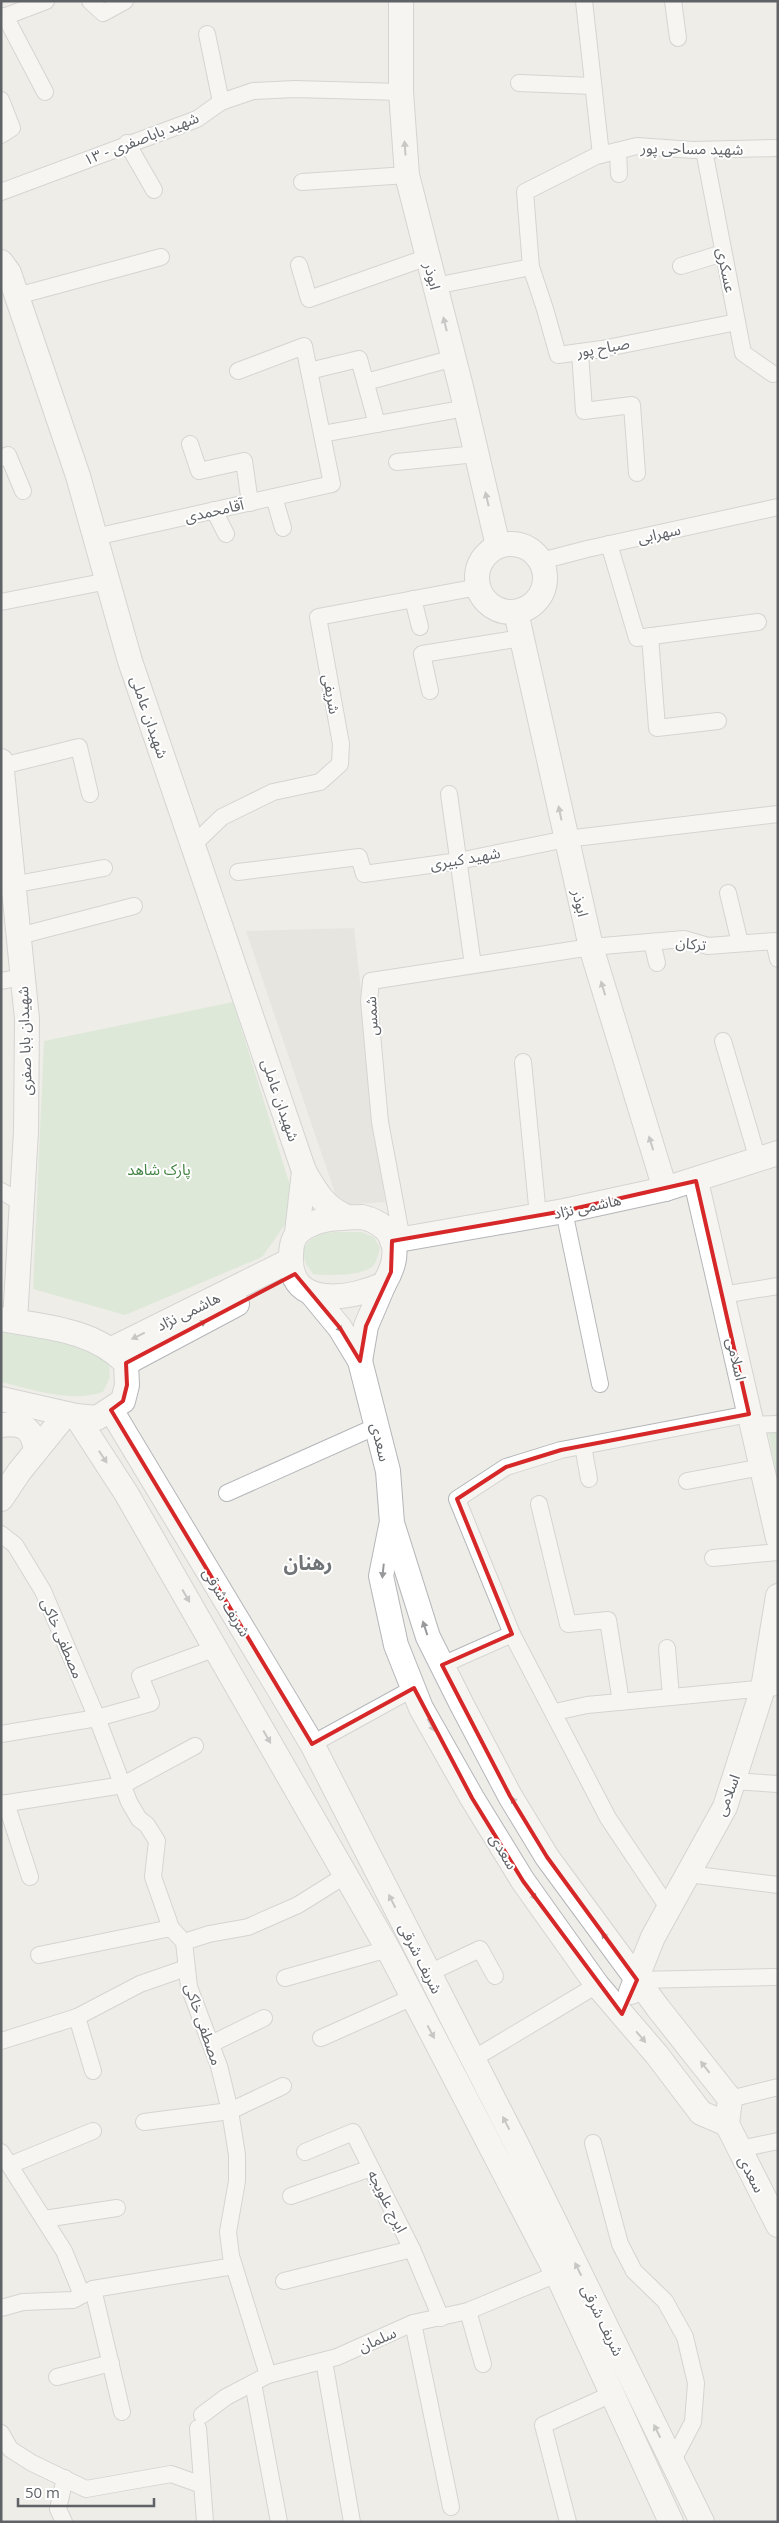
<svg xmlns="http://www.w3.org/2000/svg" width="779" height="2523" viewBox="0 0 779 2523" font-family="'Open Sans','Noto Sans Arabic',sans-serif">
<style>
.education{fill:#dedcd6}
.green{fill:#c9e3c8}
.lines{fill:none;stroke-linecap:round;stroke-linejoin:round}
.street-casing{stroke:#b4b7ba;stroke-width:18}
.secondary-casing{stroke:#b4b6ba;stroke-width:26}
.street{stroke:#fff;stroke-width:16}
.secondary{stroke:#fff;stroke-width:24}
.oneway{fill:#97999c}
.marked{fill:none;stroke:#d62828;stroke-width:4;stroke-linejoin:round}
.labels{text-anchor:middle;dominant-baseline:central;stroke-width:4;stroke-linejoin:round;paint-order:stroke}
.street-label{font-size:15px;fill:#5f6266;stroke:#fff}
.park-label{font-size:15px;fill:#428242;stroke:#fff}
.district-label{font-size:20px;font-weight:bold;fill:#707477;stroke:#fff}
</style>
<rect width="100%" height="100%" fill="#efede8"/>
<polygon class="education" points="354,928 385,1202 339,1205 246,931"/>
<g class="green">
<polygon points="233,1002 297,1208 262,1257 125,1315 33,1289 44,1041"/>
<path d="M362 1232 374 1237 380 1248C378 1255 377 1262 372 1267 361 1276 326 1276 313 1274L306 1264 302 1251C315 1227 337 1233 362 1232Z"/>
<path d="M1 1327 79 1344 109 1363 110 1377 103 1392C70 1403 35 1390 1 1382Z"/>
<polygon points="768,1432 778,1432 778,1482"/>
</g>
<g class="lines">
<g class="street-casing">
<g id="street">
<polyline points="90,1 103,13 125,1"/>
<polyline points="584,1 601,155"/>
<polyline points="673,1 678,38"/>
<polyline points="5,16 45,92"/>
<polyline points="1,18 46,1"/>
<polyline points="207,34 221,102"/>
<polyline points="519,83 593,86"/>
<polyline points="1,100 12,128 1,135"/>
<polyline points="127,143 154,190"/>
<polyline points="704,150 743,353 773,374"/>
<polyline points="618,151 619,174"/>
<polyline points="302,182 407,175"/>
<polyline points="1,192 197,119 221,102 253,91 295,89 401,92"/>
<polyline points="299,265 309,299 428,257"/>
<polyline points="681,266 723,253"/>
<polyline points="435,286 531,267"/>
<polyline points="17,296 161,257"/>
<polyline points="737,322 602,349 558,355 545,309 531,267 525,192 596,156 637,146 693,150 778,148"/>
<polyline points="580,352 584,411 632,405 637,473"/>
<polyline points="309,371 359,359 377,424"/>
<polyline points="366,382 454,358"/>
<polyline points="322,434 466,408"/>
<polyline points="190,444 199,471 244,461 250,503"/>
<polyline points="1,458 8,455 23,491"/>
<polyline points="397,462 476,454"/>
<polyline points="274,497 283,528"/>
<polyline points="214,510 226,534"/>
<polyline points="95,537 332,484 304,346 238,371"/>
<polyline points="609,544 637,638 758,622"/>
<polyline points="541,561 587,549 778,507"/>
<polyline points="413,599 420,627"/>
<polyline points="1,602 108,581"/>
<polyline points="650,636 657,728 718,721"/>
<polyline points="430,691 422,654 522,638"/>
<polyline points="2,766 79,747 90,794"/>
<polyline points="449,794 473,965"/>
<polyline points="194,844 222,817 273,792 320,782 340,764 341,744 318,617 478,587"/>
<polyline points="238,872 359,857 364,874 459,861 566,839 778,814"/>
<polyline points="1,887 104,868"/>
<polyline points="728,893 740,943"/>
<polyline points="19,936 134,906"/>
<polyline points="652,942 657,963"/>
<polyline points="1,981 23,977"/>
<polyline points="723,1041 758,1160"/>
<polyline points="523,1062 538,1216"/>
<polyline points="1,1191 22,1203"/>
<polyline points="564,1211 600,1384"/>
<polyline points="402,1240 380,1122 369,1001 371,981 591,947 684,939 708,946 774,941 778,959"/>
<polyline points="722,1295 778,1286"/>
<polyline points="752,1425 778,1424"/>
<polyline points="583,1446 589,1479"/>
<polyline points="687,1481 762,1467"/>
<polyline points="227,1493 377,1426"/>
<polyline points="539,1504 568,1624 608,1620 621,1702"/>
<polyline points="1,1534 15,1545 43,1591 97,1718 129,1802 139,1819 147,1825 157,1841 153,1877 171,1928 184,1942 189,1987 219,2066 230,2111 237,2155 237,2181 228,2232 231,2256 268,2375"/>
<polyline points="713,1558 778,1552"/>
<polyline points="667,1648 671,1697"/>
<polyline points="442,1665 512,1634"/>
<polyline points="555,1712 587,1705 778,1687"/>
<polyline points="1,1734 97,1718 151,1703 140,1676 216,1648"/>
<polyline points="312,1744 414,1688"/>
<polyline points="733,1781 778,1784"/>
<polyline points="6,1803 30,1877"/>
<polyline points="1,1804 123,1785 195,1746"/>
<polyline points="688,1874 778,1885"/>
<polyline points="669,1909 608,1818 512,1634 457,1499 506,1467 561,1450 749,1414"/>
<polyline points="184,1942 209,1934 248,1927 298,1905 346,1875"/>
<polyline points="39,1955 171,1928"/>
<polyline points="429,1973 480,1949 495,1976"/>
<polyline points="285,1978 388,1949"/>
<polyline points="637,1980 775,1977"/>
<polyline points="77,2017 93,2071"/>
<polyline points="321,2038 413,1997"/>
<polyline points="1,2041 77,2017 140,1984 186,1968"/>
<polyline points="211,2044 264,2018"/>
<polyline points="473,2059 597,1985"/>
<polyline points="730,2099 778,2087"/>
<polyline points="144,2122 230,2111 283,2086"/>
<polyline points="593,2143 620,2244 634,2271 665,2301 685,2337 696,2383 693,2422 672,2462"/>
<polyline points="740,2149 778,2141"/>
<polyline points="1,2152 64,2251 82,2295"/>
<polyline points="305,2152 353,2132 412,2249 441,2318"/>
<polyline points="10,2165 93,2131"/>
<polyline points="291,2196 371,2168"/>
<polyline points="44,2219 117,2208"/>
<polyline points="284,2281 412,2249"/>
<polyline points="93,2289 122,2412"/>
<polyline points="1,2308 23,2302 73,2300 93,2289 234,2266"/>
<polyline points="468,2311 483,2364"/>
<polyline points="413,2323 451,2507"/>
<polyline points="324,2361 352,2522"/>
<polyline points="57,2377 111,2363"/>
<polyline points="253,2383 279,2522"/>
<polyline points="202,2415 226,2397 268,2375 337,2357 413,2323 468,2311 557,2274"/>
<polyline points="198,2428 205,2522"/>
<polyline points="1,2433 10,2449 32,2463 86,2489 171,2474 202,2485"/>
<polyline points="64,2522 58,2509 65,2478"/>
<polyline points="568,2522 543,2425 612,2394"/>
</g>
</g>
<g class="secondary-casing">
<g id="secondary">
<polyline points="401,1 401,92 407,175 461,387 498,546"/>
<path d="M1 262 9 273 78 476 130 661 304 1171C316 1192 324 1207 347 1217"/>
<circle cx="511" cy="578" r="34"/>
<polyline points="516,612 591,947 665,1189"/>
<polyline points="1,761 27,1019 26,1131 15,1321"/>
<polyline points="696,1181 778,1538"/>
<path d="M362 1217C398 1226 402 1254 384 1284 353 1299 289 1310 291 1257 291 1248 292 1238 299 1232 315 1217 341 1218 362 1217Z"/>
<polyline points="297,1233 304,1171"/>
<polyline points="392,1241 564,1211 665,1189 778,1153"/>
<polyline points="312,1294 340,1328 360,1361 388,1471 392,1523 428,1637 461,1703 510,1796 547,1857 658,2008 730,2099 727,2124 778,2225"/>
<path d="M1 1319C45 1327 93 1329 126 1363L127 1385 123 1401 97 1418 76 1416 1 1399"/>
<polyline points="112,1349 291,1260"/>
<polyline points="360,1361 366,1326 384,1284"/>
<polyline points="126,1363 237,1304"/>
<polyline points="111,1410 312,1744 516,2143 702,2522"/>
<polyline points="76,1416 126,1493 388,1949 557,2274 671,2522"/>
<path d="M1 1425C24 1422 33 1429 36 1451"/>
<polyline points="1,1499 19,1472 66,1414"/>
<polyline points="391,1526 381,1576 396,1645 421,1708 472,1798 523,1881 597,1985 657,2055 701,2113 727,2124"/>
<polyline points="631,1992 653,1937 725,1807 763,1688 778,1596"/>
</g>
</g>
<use href="#street" class="street"/>
<use href="#secondary" class="secondary"/>
</g>
<defs><path id="oneway-solid" d="M-6-.8H1V-3.2L6.5 0L1 3.2V.8H-6Z" transform="scale(1.25)"/></defs>
<g class="oneway">
<use href="#oneway-solid" transform="translate(405 148) rotate(-94)"/>
<use href="#oneway-solid" transform="translate(445 324) rotate(-104)"/>
<use href="#oneway-solid" transform="translate(487 499) rotate(-103)"/>
<use href="#oneway-solid" transform="translate(560 813) rotate(-102)"/>
<use href="#oneway-solid" transform="translate(603 988) rotate(-107)"/>
<use href="#oneway-solid" transform="translate(651 1143) rotate(-107)"/>
<use href="#oneway-solid" transform="translate(200 1324) rotate(-28)"/>
<use href="#oneway-solid" transform="translate(338 1326) rotate(53)"/>
<use href="#oneway-solid" transform="translate(138 1336) rotate(154)"/>
<use href="#oneway-solid" transform="translate(103 1457) rotate(57)"/>
<use href="#oneway-solid" transform="translate(383 1571) rotate(96)"/>
<use href="#oneway-solid" transform="translate(186 1596) rotate(60)"/>
<use href="#oneway-solid" transform="translate(425 1628) rotate(-108)"/>
<use href="#oneway-solid" transform="translate(431 1725) rotate(61)"/>
<use href="#oneway-solid" transform="translate(267 1737) rotate(60)"/>
<use href="#oneway-solid" transform="translate(515 1803) rotate(-121)"/>
<use href="#oneway-solid" transform="translate(532 1894) rotate(54)"/>
<use href="#oneway-solid" transform="translate(392 1901) rotate(-117)"/>
<use href="#oneway-solid" transform="translate(606 1938) rotate(-126)"/>
<use href="#oneway-solid" transform="translate(431 2032) rotate(62)"/>
<use href="#oneway-solid" transform="translate(641 2037) rotate(49)"/>
<use href="#oneway-solid" transform="translate(705 2067) rotate(-128)"/>
<use href="#oneway-solid" transform="translate(506 2123) rotate(-117)"/>
<use href="#oneway-solid" transform="translate(578 2269) rotate(-116)"/>
<use href="#oneway-solid" transform="translate(657 2431) rotate(-116)"/>
</g>
<path d="M0 0H779V2523H0ZM696 1181 749 1414 561 1450 506 1467 457 1499 512 1634 442 1665 510 1796 547 1857 637 1980 622 2014 523 1881 472 1798 414 1688 312 1744 111 1410 123 1401 127 1385 126 1363 295 1274 340 1328 360 1361 366 1326 391 1272 392 1241 564 1211Z" fill="#efede8" fill-opacity=".55" fill-rule="evenodd"/>
<path class="marked" d="M696 1181 749 1414 561 1450 506 1467 457 1499 512 1634 442 1665 510 1796 547 1857 637 1980 622 2014 523 1881 472 1798 414 1688 312 1744 111 1410 123 1401 127 1385 126 1363 295 1274 340 1328 360 1361 366 1326 391 1272 392 1241 564 1211Z"/>
<g class="labels">
<g class="street-label">
<text transform="translate(141 138) rotate(-21)">شهید باباصفری - ۱۳</text>
<text transform="translate(692 148) rotate(1)">شهید مساحی پور</text>
<text transform="translate(727 270) rotate(79)">عسکری</text>
<text transform="translate(433 276) rotate(76)">ابوذر</text>
<text transform="translate(603 347) rotate(-10)">صباح پور</text>
<text transform="translate(214 510) rotate(-13)">آقامحمدی</text>
<text transform="translate(659 533) rotate(-12)">سهرابی</text>
<text transform="translate(332 694) rotate(80)">شریفی</text>
<text transform="translate(150 717) rotate(71)">شهیدان عاملی</text>
<text transform="translate(465 858) rotate(-10)">شهید کبیری</text>
<text transform="translate(581 903) rotate(77)">ابوذر</text>
<text transform="translate(691 943) rotate(6)">ترکان</text>
<text transform="translate(371 1016) rotate(-93)">شمس</text>
<text transform="translate(24 1041) rotate(-92)">شهیدان بابا صفری</text>
<text transform="translate(281 1100) rotate(71)">شهیدان عاملی</text>
<text transform="translate(587 1206) rotate(-12)">هاشمی نژاد</text>
<text transform="translate(188 1311) rotate(-26)">هاشمی نژاد</text>
<text transform="translate(737 1359) rotate(77)">اسلامی</text>
<text transform="translate(381 1442) rotate(76)">سعدی</text>
<text transform="translate(227 1602) rotate(59)">شریف شرقی</text>
<text transform="translate(63 1638) rotate(67)">مصطفی خاکی</text>
<text transform="translate(727 1795) rotate(-69)">اسلامی</text>
<text transform="translate(504 1851) rotate(59)">سعدی</text>
<text transform="translate(421 1958) rotate(63)">شریف شرقی</text>
<text transform="translate(204 2024) rotate(71)">مصطفی خاکی</text>
<text transform="translate(752 2174) rotate(63)">سعدی</text>
<text transform="translate(388 2201) rotate(63)">ایرج علویجه</text>
<text transform="translate(603 2320) rotate(64)">شریف شرقی</text>
<text transform="translate(377 2339) rotate(-24)">سلمان</text>
</g>
<g class="park-label">
<text x="159" y="1169">پارک شاهد</text>
</g>
<g class="district-label">
<text x="308" y="1562">رهنان</text>
</g>
</g>
<rect width="779" height="2523" fill="none" stroke="#5f6266" stroke-width="5"/>
<path d="M18 2498v8h136v-8" fill="none" stroke="#5f6266" stroke-width="2.5"/>
<text x="25" y="2498" font-size="15" fill="#5f6266" stroke="#ffffff" stroke-width="4" paint-order="stroke">50 m</text>
</svg>
